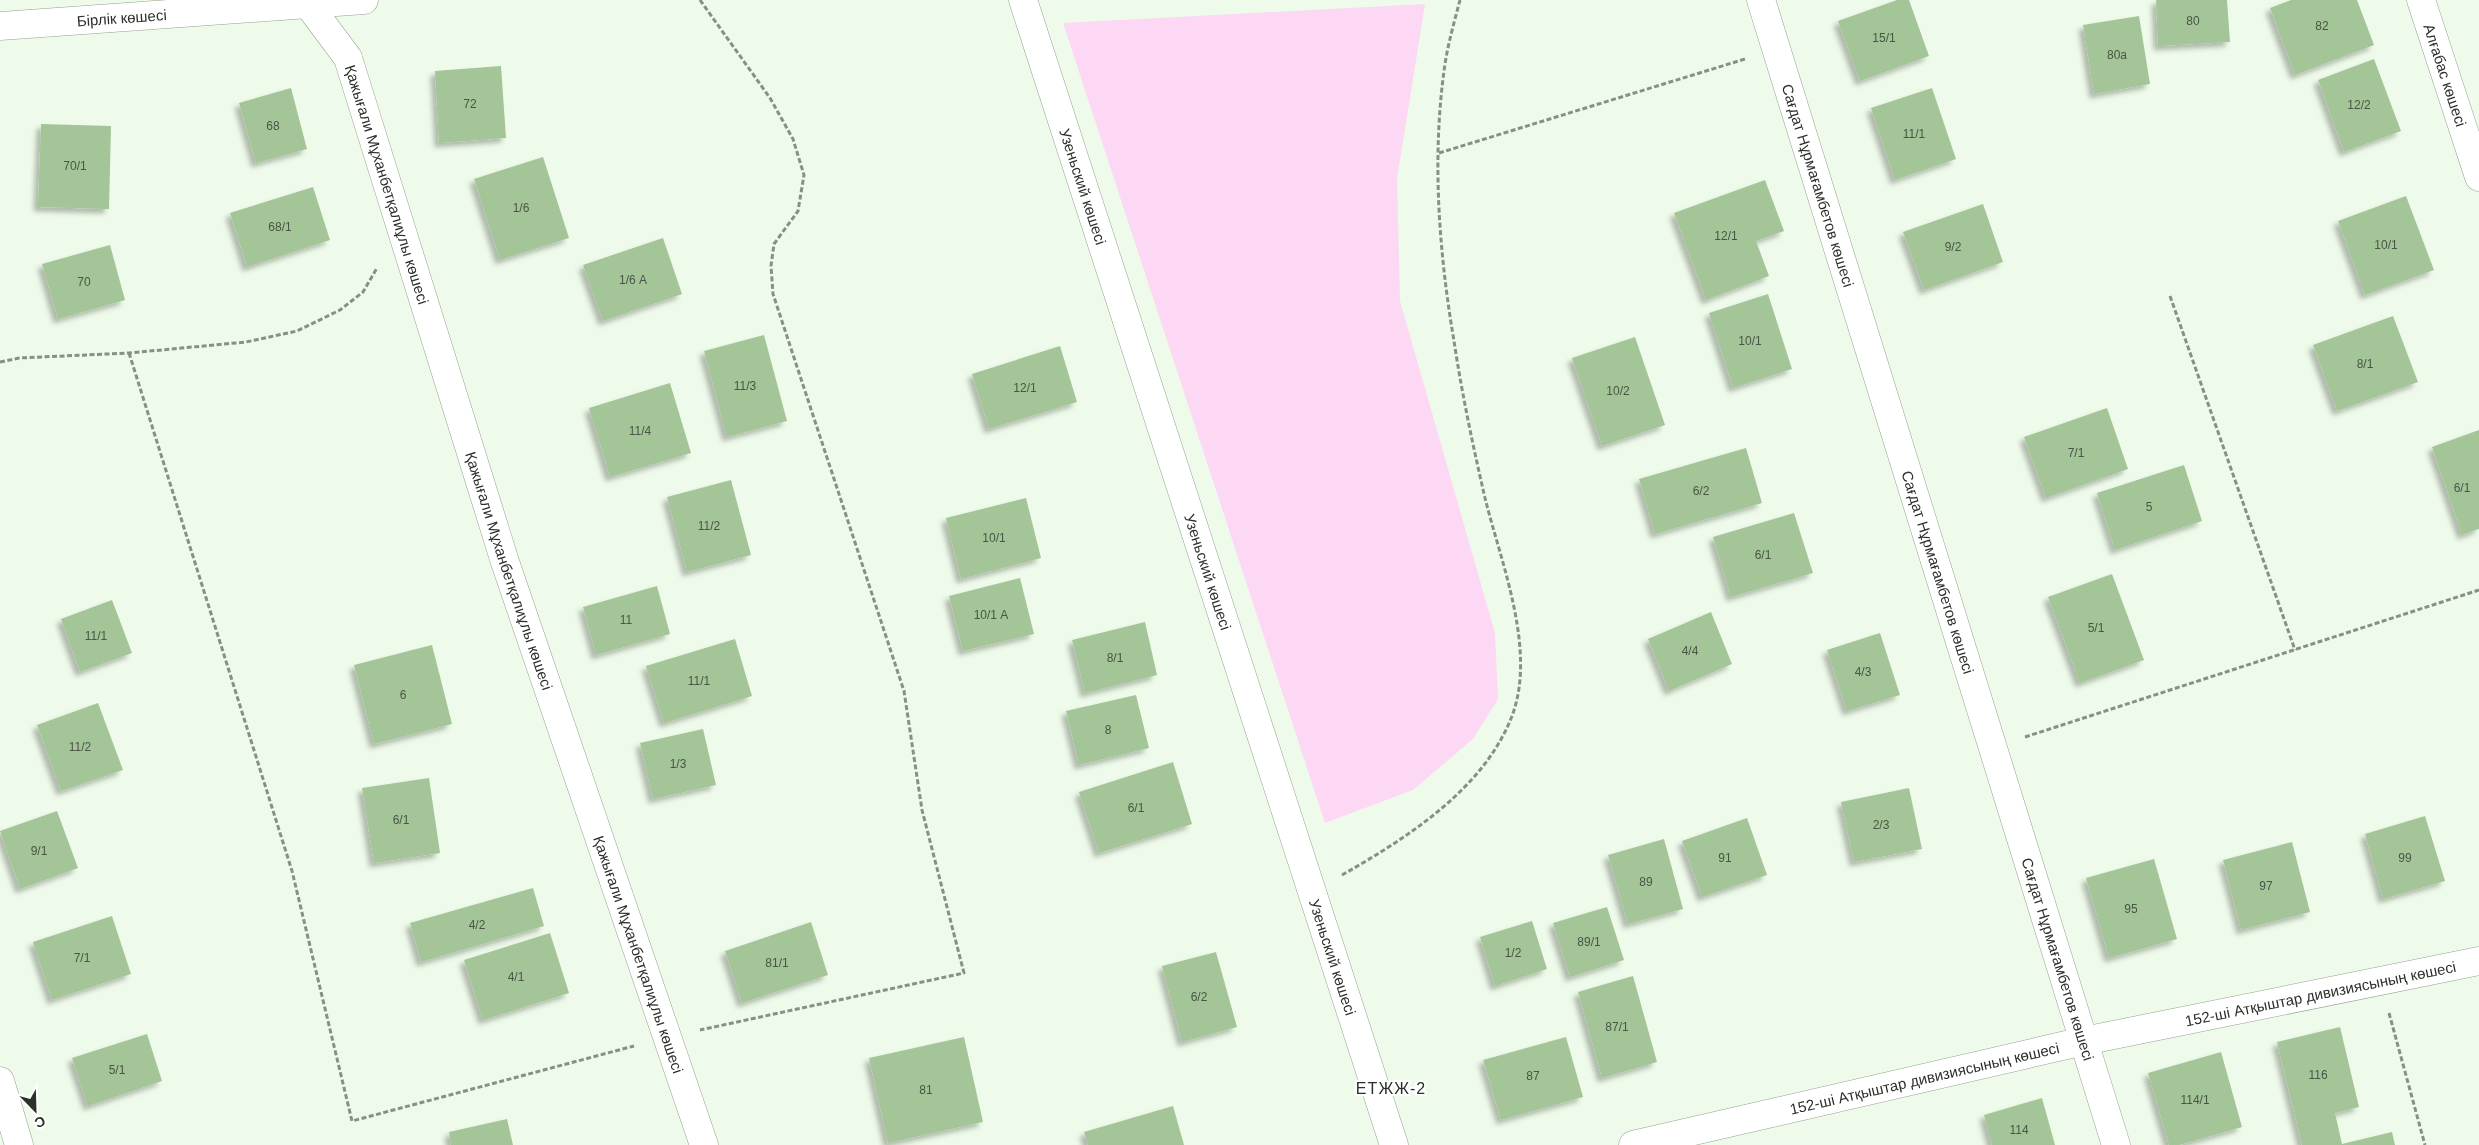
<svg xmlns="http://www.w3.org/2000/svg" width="2479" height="1145" viewBox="0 0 2479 1145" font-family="Arial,sans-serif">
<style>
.green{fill:#fcd8f5}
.building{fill:#a4c598;filter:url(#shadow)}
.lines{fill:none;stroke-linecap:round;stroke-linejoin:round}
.minor-casing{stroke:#96a191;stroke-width:29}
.path{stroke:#879085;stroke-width:3;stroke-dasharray:5 2.5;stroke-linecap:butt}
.minor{stroke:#fff;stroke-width:28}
.labels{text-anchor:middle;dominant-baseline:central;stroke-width:4.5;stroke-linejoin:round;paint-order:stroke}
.number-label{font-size:12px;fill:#495546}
.street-label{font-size:15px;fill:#2b302a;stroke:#fff}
.neighbourhood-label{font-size:16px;letter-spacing:1px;fill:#2b302a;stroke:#fff}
</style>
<defs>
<filter id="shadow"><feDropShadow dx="-4.5" dy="4.5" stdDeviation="2.5" flood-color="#0004"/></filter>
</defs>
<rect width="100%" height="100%" fill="#eefbea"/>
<polygon class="green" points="1425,4 1397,179 1400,301 1495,633 1498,699 1473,739 1413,790 1325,823 1063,23"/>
<g class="building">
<polygon points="1897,0 1909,0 1929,56 1860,81 1838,21"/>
<polygon points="2156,0 2227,0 2230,42 2158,46"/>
<polygon points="2291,0 2357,0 2374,45 2295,75 2270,8"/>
<polygon points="2139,16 2150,84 2094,94 2083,25"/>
<polygon points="2374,59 2401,131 2344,152 2318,80"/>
<polygon points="501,66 506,138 439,143 435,71"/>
<polygon points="291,88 307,149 256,163 239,103"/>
<polygon points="1932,88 1956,159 1895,180 1871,108"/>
<polygon points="41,124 111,126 109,209 38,207"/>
<polygon points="543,157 569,238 500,260 474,179"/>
<polygon points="1765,180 1784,231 1756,241 1769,276 1706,300 1674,213"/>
<polygon points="313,187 330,240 247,267 230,213"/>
<polygon points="2406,196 2434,270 2365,295 2338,221"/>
<polygon points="1983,204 2003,262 1924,290 1903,232"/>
<polygon points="663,238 682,294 603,321 583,265"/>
<polygon points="110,245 125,300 58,319 42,264"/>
<polygon points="1768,294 1792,369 1733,388 1709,313"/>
<polygon points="2393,316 2418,382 2337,411 2313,345"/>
<polygon points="764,335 787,421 727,437 704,351"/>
<polygon points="1635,337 1665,425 1602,446 1572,358"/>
<polygon points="1060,346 1077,402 989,429 972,374"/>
<polygon points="670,383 691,453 610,477 589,408"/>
<polygon points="2107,408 2128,469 2046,498 2024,437"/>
<polygon points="2479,430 2479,529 2462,535 2432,447"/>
<polygon points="1746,448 1762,503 1655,534 1639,479"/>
<polygon points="2184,465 2202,521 2115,550 2097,493"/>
<polygon points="731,480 751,555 687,572 667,497"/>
<polygon points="1026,498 1041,558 961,579 946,518"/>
<polygon points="1794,513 1813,573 1731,597 1713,537"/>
<polygon points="2112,574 2144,660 2080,683 2048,597"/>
<polygon points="1020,578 1034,634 963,651 949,596"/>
<polygon points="657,586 670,634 596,655 583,607"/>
<polygon points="112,600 132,653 80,672 61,619"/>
<polygon points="1711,612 1732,664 1669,691 1648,639"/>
<polygon points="1145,622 1157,675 1085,693 1072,640"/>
<polygon points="1880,633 1900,695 1847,711 1827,650"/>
<polygon points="735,639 752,696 664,723 646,666"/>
<polygon points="432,645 452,724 374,744 354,665"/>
<polygon points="1136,695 1149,748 1079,765 1066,711"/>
<polygon points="98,703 123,770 61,791 37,725"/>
<polygon points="703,729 716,785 653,799 640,743"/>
<polygon points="1173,762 1192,824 1099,853 1079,792"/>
<polygon points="429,778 440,853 374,863 362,788"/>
<polygon points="1909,788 1922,849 1854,862 1841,802"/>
<polygon points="57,811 78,868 20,889 0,831"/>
<polygon points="2425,816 2445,881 2383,899 2365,834"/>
<polygon points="1747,818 1767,875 1702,897 1682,841"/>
<polygon points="1664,839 1683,909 1628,924 1608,855"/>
<polygon points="2292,842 2310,912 2241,930 2223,860"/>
<polygon points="2154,859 2177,939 2109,958 2086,878"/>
<polygon points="533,888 544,926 421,962 410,923"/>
<polygon points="1607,907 1624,960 1570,977 1553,923"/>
<polygon points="112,916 131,974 52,1000 33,942"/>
<polygon points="1532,921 1547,969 1495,986 1480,937"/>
<polygon points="811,922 828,975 742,1003 725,951"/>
<polygon points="550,933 569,993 483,1020 464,960"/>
<polygon points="1216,952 1237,1027 1182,1042 1162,966"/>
<polygon points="1633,976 1657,1062 1602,1078 1578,992"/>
<polygon points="2340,1027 2359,1107 2335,1113 2342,1144 2392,1132 2395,1145 2302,1145 2277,1042"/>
<polygon points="147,1034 162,1081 88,1106 72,1058"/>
<polygon points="964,1037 983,1122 888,1143 869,1058"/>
<polygon points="1566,1037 1583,1097 1501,1120 1483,1060"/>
<polygon points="2221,1052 2242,1127 2179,1145 2169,1145 2148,1073"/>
<polygon points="2042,1098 2055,1145 1992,1145 1984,1115"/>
<polygon points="1173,1106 1184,1145 1088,1145 1084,1132"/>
<polygon points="507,1119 513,1145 451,1145 449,1132"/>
</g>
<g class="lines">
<g class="minor-casing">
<g id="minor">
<path id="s1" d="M1023 0 1394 1145"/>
<path id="s2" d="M1761 0 2116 1145"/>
<path id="s3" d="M2421 0 2479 177"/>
<path id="s4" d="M307 3 348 58 505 562 704 1145"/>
<path id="s5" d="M0 26 364 0"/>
<polyline points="0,1081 19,1145"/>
<path id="s6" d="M1633 1145 2084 1041 2479 961"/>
</g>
</g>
<g class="path">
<polyline points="700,0 770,98 793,139 804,175 798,211 774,244 771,266 773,294 904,691 922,810 964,973 700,1030"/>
<polyline points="1439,153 1745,59"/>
<polyline points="2170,296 2295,650"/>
<polyline points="129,353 292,871 352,1121 634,1046"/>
<polyline points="0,362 19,358 129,353 246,342 297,331 340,310 363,292 377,268"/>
<polyline points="2025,737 2479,590"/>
<path d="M1342 875C1407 838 1484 789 1512 716 1537 650 1501 563 1485 498 1473 446 1462 394 1454 341 1439 253 1432 160 1444 71 1447 47 1454 23 1460 0"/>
<polyline points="2389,1013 2425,1145"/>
</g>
<use href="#minor" class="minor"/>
</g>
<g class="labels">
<g class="number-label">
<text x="2193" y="21">80</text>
<text x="2322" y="26">82</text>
<text x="1884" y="38">15/1</text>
<text x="2117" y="55">80а</text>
<text x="470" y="104">72</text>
<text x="2359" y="105">12/2</text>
<text x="273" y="126">68</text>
<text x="1914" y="134">11/1</text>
<text x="75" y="166">70/1</text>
<text x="521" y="208">1/6</text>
<text x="280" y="227">68/1</text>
<text x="1726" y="236">12/1</text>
<text x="2386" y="245">10/1</text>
<text x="1953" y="247">9/2</text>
<text x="633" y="280">1/6 А</text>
<text x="84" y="282">70</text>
<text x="1750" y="341">10/1</text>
<text x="2365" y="364">8/1</text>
<text x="745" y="386">11/3</text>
<text x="1025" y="388">12/1</text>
<text x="1618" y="391">10/2</text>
<text x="640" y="431">11/4</text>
<text x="2076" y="453">7/1</text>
<text x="2462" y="488">6/1</text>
<text x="1701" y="491">6/2</text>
<text x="2149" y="507">5</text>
<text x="709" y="526">11/2</text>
<text x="994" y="538">10/1</text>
<text x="1763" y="555">6/1</text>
<text x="991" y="615">10/1 А</text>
<text x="626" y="620">11</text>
<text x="2096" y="628">5/1</text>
<text x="96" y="636">11/1</text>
<text x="1690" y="651">4/4</text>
<text x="1115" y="658">8/1</text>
<text x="1863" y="672">4/3</text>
<text x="699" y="681">11/1</text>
<text x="403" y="695">6</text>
<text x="1108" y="730">8</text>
<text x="80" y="747">11/2</text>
<text x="678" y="764">1/3</text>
<text x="1136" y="808">6/1</text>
<text x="401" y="820">6/1</text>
<text x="1881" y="825">2/3</text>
<text x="39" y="851">9/1</text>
<text x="1725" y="858">91</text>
<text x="2405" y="858">99</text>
<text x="1646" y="882">89</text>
<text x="2266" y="886">97</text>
<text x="2131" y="909">95</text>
<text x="477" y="925">4/2</text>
<text x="1589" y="942">89/1</text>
<text x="1513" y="953">1/2</text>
<text x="82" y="958">7/1</text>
<text x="777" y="963">81/1</text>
<text x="516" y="977">4/1</text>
<text x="1199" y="997">6/2</text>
<text x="1617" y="1027">87/1</text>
<text x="117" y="1070">5/1</text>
<text x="2318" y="1075">116</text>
<text x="1533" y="1076">87</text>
<text x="926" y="1090">81</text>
<text x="2195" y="1100">114/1</text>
<text x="2019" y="1130">114</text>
</g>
<g class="street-label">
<text stroke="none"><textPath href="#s5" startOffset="122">Бірлік көшесі</textPath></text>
<text stroke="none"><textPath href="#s3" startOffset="79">Алғабас көшесі</textPath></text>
<text stroke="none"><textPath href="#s4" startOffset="201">Қажығали Мұханбетқалиұлы көшесі</textPath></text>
<text stroke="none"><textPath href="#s2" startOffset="194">Сағдат Нұрмағамбетов көшесі</textPath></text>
<text stroke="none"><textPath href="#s1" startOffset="196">Узеньский көшесі</textPath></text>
<text stroke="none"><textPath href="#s4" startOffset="606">Қажығали Мұханбетқалиұлы көшесі</textPath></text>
<text stroke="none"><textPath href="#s2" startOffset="599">Сағдат Нұрмағамбетов көшесі</textPath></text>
<text stroke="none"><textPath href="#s1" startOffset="601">Узеньский көшесі</textPath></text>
<text stroke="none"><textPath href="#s4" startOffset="1011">Қажығали Мұханбетқалиұлы көшесі</textPath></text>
<text stroke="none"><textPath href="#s1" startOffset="1006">Узеньский көшесі</textPath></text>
<text stroke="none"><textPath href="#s2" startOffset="1004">Сағдат Нұрмағамбетов көшесі</textPath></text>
<text stroke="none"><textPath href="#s6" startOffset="704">152-ші Атқыштар дивизиясының көшесі</textPath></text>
<text stroke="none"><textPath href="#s6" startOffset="299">152-ші Атқыштар дивизиясының көшесі</textPath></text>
</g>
<g class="neighbourhood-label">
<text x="1391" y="1088">ЕТЖЖ-2</text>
</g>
</g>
<g transform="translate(35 1110) rotate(157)" stroke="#ffffff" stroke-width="4" paint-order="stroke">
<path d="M0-4L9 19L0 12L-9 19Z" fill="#2b302a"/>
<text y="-8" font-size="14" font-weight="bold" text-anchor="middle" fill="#2b302a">С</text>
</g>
</svg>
